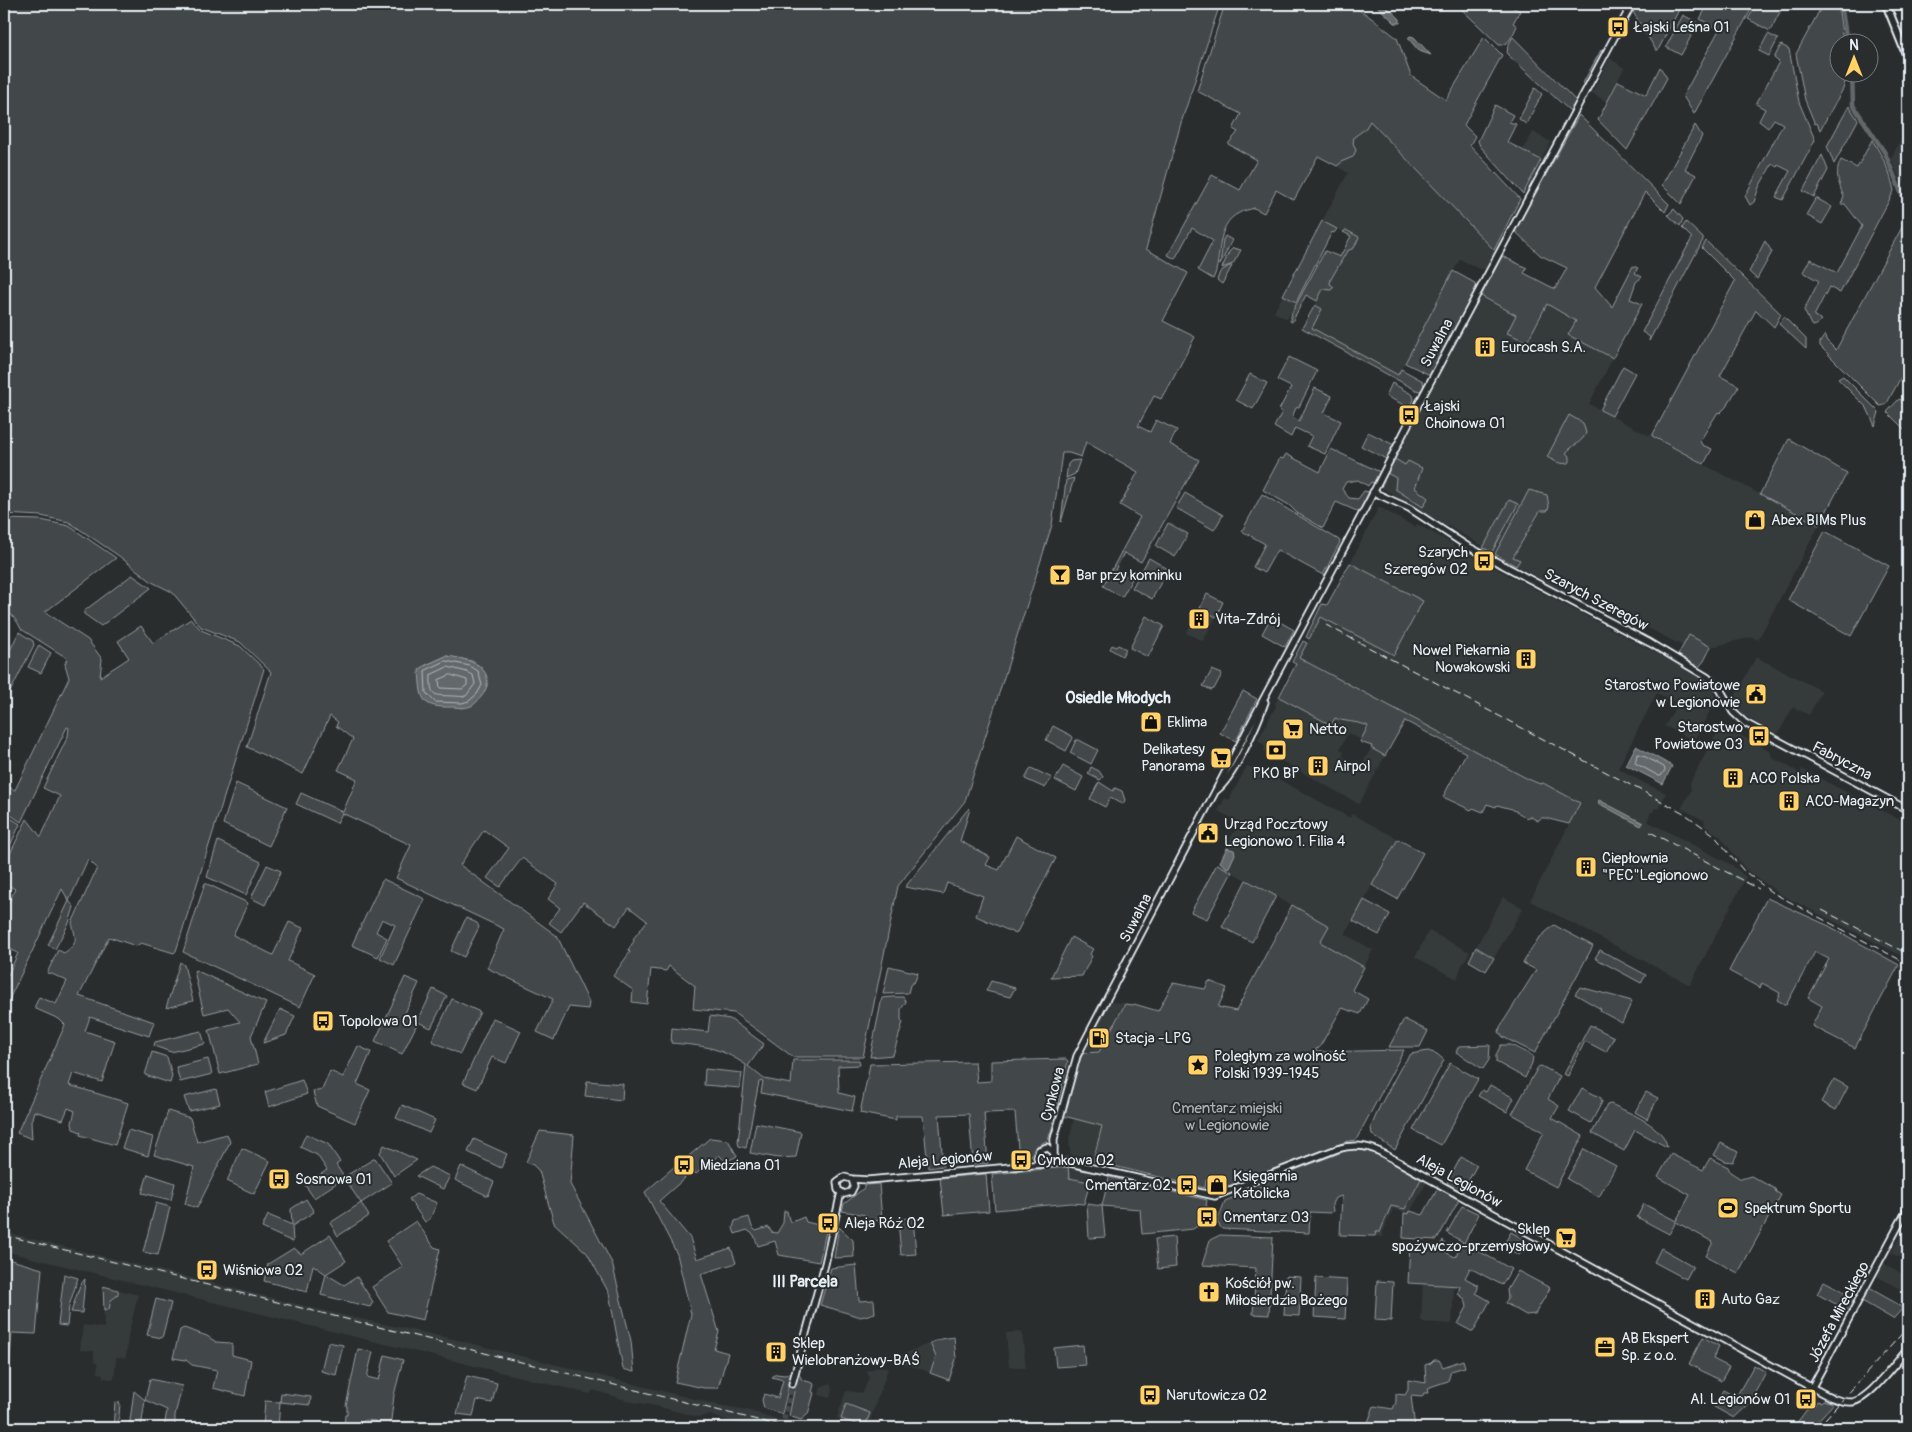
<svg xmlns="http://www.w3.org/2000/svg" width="1912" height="1432" viewBox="0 0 1912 1432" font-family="Pangolin,sans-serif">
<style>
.built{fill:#363a3b}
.green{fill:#424648;stroke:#959ca0;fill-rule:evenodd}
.water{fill:#63686b;stroke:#989fa3}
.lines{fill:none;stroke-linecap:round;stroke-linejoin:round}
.shore{stroke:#b3bac0;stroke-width:1}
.canal{stroke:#63686b;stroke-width:4.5}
.tertiary-tunnel{stroke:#464a4c;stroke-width:5.5;stroke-dasharray:5.5 3;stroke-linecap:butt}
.tertiary-casing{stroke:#e8f1f8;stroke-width:9}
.secondary-casing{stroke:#e8f1f8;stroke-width:10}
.tertiary{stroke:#2a2d2e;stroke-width:5.5}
.secondary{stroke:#2a2d2e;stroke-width:6}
.rail{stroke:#e8f1f8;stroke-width:1;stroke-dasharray:8 4;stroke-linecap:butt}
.labels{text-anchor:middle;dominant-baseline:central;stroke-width:4;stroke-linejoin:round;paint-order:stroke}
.poi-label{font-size:15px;fill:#e8f1f8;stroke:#2a2d2e;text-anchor:start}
.street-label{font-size:15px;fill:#e8f1f8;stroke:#2a2d2e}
.park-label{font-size:15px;fill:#aeb5ba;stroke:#2a2d2e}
.neighbourhood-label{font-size:16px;font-weight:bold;fill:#e8f1f8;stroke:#2a2d2e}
</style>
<rect width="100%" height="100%" fill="#2a2d2e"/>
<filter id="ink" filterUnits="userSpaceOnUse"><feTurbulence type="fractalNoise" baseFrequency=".02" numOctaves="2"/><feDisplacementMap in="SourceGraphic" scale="10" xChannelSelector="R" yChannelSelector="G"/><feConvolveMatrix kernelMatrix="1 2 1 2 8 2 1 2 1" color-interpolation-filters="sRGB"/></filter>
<g filter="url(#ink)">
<g class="built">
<polygon points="1610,58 1624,68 1607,102 1592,93"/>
<polygon points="1355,105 1496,252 1486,269 1479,269 1460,259 1398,375 1311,328 1322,309 1315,305 1351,236 1322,221 1348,173 1326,160"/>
<polygon points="1908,126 1908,175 1902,186 1891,158"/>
<polygon points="1533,132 1551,142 1541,160 1523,150"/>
<polygon points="1283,295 1296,302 1287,319 1274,312"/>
<polygon points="1481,296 1536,325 1547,304 1576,321 1569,335 1613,358 1589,404 1819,525 1758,640 1752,637 1711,647 1706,658 1588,597 1584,604 1380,487"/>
<polygon points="1379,507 1415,527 1417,524 1453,544 1453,546 1474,557 1694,673 1710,685 1716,699 1694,741 1665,726 1677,704 1657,693 1618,768 1644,783 1666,793 1658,809 1655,808 1653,812 1651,812 1647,821 1732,865 1746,877 1690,985 1530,901 1580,803 1543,783 1540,784 1528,779 1299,658 1321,617 1394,655 1422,601 1350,563"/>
<polygon points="1200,608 1216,617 1203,641 1186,633"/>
<polygon points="1756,657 1822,691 1809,715 1793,707 1778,734 1738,713 1733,704 1733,700"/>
<polygon points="1279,697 1331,725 1335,718 1345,721 1357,722 1369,726 1361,740 1348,733 1340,749 1344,752 1342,756 1350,760 1349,763 1354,765 1357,760 1363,763 1371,748 1385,756 1359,804 1264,751 1265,746 1258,740 1276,706 1275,703"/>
<polygon points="1721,725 1770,751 1772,758 1789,766 1789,767 1800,773 1802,769 1908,824 1908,959 1780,894 1746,870 1720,836 1704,825 1705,821 1681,808 1691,791 1690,783"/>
<polygon points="1247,766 1269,774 1350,818 1352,814 1398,839 1345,934 1373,950 1364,967 1320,942 1329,926 1217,864 1239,822 1218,811 1225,798 1229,800"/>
<polygon points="1503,897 1523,908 1494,958 1476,947"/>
<polygon points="1429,931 1470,952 1461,967 1457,979 1415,957"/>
<polygon points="1110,1002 1125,1003 1099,1053 1084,1053"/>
<polygon points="1074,1118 1102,1126 1093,1161 1071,1157 1069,1142"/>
<polygon points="1068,1167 1092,1172 1090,1182 1069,1178"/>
<polygon points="1421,1179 1427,1182 1409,1214 1393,1209 1383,1232 1383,1237 1375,1236 1391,1206 1405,1209"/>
<polygon points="1908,1221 1908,1262 1891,1253"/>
<polygon points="4,1232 333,1313 453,1339 718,1405 747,1410 805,1428 751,1428 710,1415 698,1417 652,1405 633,1402 593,1390 590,1394 40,1260 4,1251"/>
<polygon points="1883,1263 1908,1277 1908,1293 1876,1276"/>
<polygon points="1423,1284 1454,1286 1452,1324 1421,1322"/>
<polygon points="103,1286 138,1295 128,1336 126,1358 117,1357 116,1359 114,1379 103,1378 103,1374 97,1373 98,1364 94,1361 94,1351 80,1350 83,1325 104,1328"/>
<polygon points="1022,1332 1026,1368 1009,1366 1006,1333"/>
<polygon points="930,1343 936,1357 930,1373 924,1370 897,1362 896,1357"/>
<polygon points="880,1366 888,1369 867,1428 837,1418 846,1391 863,1393 869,1377 867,1371"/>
<polygon points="830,1383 832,1390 830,1398 819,1395 821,1387"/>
</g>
<g class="green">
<path d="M4 4H1220L1181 123 1146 249 1188 273 1163 321 1195 337 1166 392 1164 393 1161 399 1154 396 1138 426 1150 432 1156 420 1177 430 1170 444 1199 460 1141 562 1124 553 1115 570 1132 579 1122 597 1103 586 1140 517 1120 505 1138 472 1086 442 1081 457 1069 453H1062L1052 525 965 801 898 886 863 1057H793L734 1013 693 1009 695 986 669 966 666 971 651 969 647 1004 632 1002 633 990 613 976 630 952 628 950 634 941 633 939 647 921 629 907 616 926 583 902 561 932 549 923 560 908 548 899 558 884 522 858 500 887 487 878 509 848 484 830 460 865 557 936 589 1002 588 1009 569 1007 554 1040 537 1032 553 999 487 968 504 929 396 878 411 845 342 813 337 823 296 804 301 793 343 812 357 779 338 770 353 739 336 726 338 722 330 716 303 774 247 747 271 672 240 642 201 627 172 592 152 582 119 556 69 522 41 516 4 514ZM446 656 472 661 481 667 486 676 487 686 481 697 462 708 426 702C418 690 421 680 424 666Z"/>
<path d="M1225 4H1347L1366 14 1397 38 1411 76 1446 100 1484 37 1502 55 1464 125 1475 136 1470 145 1520 199 1494 250 1370 121 1365 129 1354 137 1353 143 1356 150 1353 157 1343 161 1337 166 1318 156 1294 200 1276 190 1264 213 1254 208C1250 210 1243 210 1239 213 1214 225 1223 259 1213 279L1198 270 1213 241 1192 228 1175 259 1168 255 1212 175 1240 190 1257 160 1228 144 1238 132 1233 129 1241 114 1197 91Z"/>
<path d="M1456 4H1506L1520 11 1513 23 1517 26C1513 34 1509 46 1499 45Z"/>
<polygon points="1636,4 1682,4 1658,50 1656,50 1633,12"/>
<polygon points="1708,4 1754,4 1694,114 1683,96 1719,30 1700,19"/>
<polygon points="1757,4 1770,4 1781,10 1770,31 1748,19"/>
<polygon points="1823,4 1838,4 1843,42 1840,42 1840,72 1847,74 1843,89 1820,130 1817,123 1815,124 1805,100 1796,54"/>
<polygon points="1683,15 1698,23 1681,55 1666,47"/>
<polygon points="1768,34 1778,39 1769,56 1759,51"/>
<polygon points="1513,37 1576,101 1570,111 1507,54 1508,45"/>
<polygon points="1781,45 1789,49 1799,102 1815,140 1783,200 1776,197 1790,171 1778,165 1777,167 1772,164 1759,187 1754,202 1750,205 1745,196 1783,124 1774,119 1768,128 1759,121 1765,109 1756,104 1779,62 1774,58"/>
<polygon points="1601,50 1603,53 1586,86 1583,83"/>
<polygon points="1660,67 1667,78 1627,150 1598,120 1618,81 1646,95"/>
<polygon points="1535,88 1542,94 1526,124 1519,119"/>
<polygon points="1495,105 1513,115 1509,122 1516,124 1507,142 1541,160 1523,194 1480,146 1478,141"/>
<polygon points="1849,106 1858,120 1834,164 1827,146"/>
<polygon points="1579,115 1669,204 1665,212 1645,192 1595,287 1612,307 1633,266 1638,268 1635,273 1642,277 1636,282 1630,299 1642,304 1613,358 1568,335 1576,321 1547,304 1527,342 1507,333 1516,315 1481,296 1502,256 1527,268 1524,273 1555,289 1567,268 1540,255 1515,231"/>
<polygon points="1695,125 1702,136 1685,169 1696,175 1681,204 1662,185"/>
<path d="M1872 140C1883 156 1890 172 1894 191L1840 293 1829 287 1814 316 1822 320 1814 326 1811 325 1804 310 1819 281 1803 272 1810 259 1837 273 1862 226 1845 204H1841L1844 197C1839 185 1834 172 1841 160L1857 168Z"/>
<polygon points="1822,155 1828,170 1814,197 1803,191"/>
<polygon points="1816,198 1832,207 1822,224 1806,215"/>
<polygon points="1674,209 1683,219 1680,226 1668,215"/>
<polygon points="1908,216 1908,364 1887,403 1885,405 1880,406 1820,346 1820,342 1825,335 1826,340 1836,350"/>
<polygon points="1322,221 1337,229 1334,233 1332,232 1296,302 1283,295"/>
<polygon points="1686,222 1703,238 1703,240 1649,341 1650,337 1642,332 1692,238 1682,228"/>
<polygon points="1346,230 1359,237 1354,248 1347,251 1331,279 1330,284 1334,287 1331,290 1323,289 1317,301 1306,295 1292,322 1290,321 1292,312 1325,251 1340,257 1351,236 1343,232"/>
<polygon points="1225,236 1232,240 1220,265 1223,240"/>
<polygon points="1706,241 1781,314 1774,327 1756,310 1720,376 1739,386 1726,407 1720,413 1718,412 1700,441 1702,445 1712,449 1704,464 1652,436 1735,281 1702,248"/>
<polygon points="1765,241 1772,252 1757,279 1749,272"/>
<polygon points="1233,248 1241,250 1233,264 1222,268 1229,252"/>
<polygon points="1229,266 1232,266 1222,284 1217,280 1220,272"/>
<polygon points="1453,271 1473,282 1477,287 1430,375 1405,363"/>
<polygon points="1315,305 1322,309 1312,328 1398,375 1401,369 1423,381 1424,388 1420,391 1416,390 1302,328"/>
<polygon points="1784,317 1806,339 1806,349 1779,324"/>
<polygon points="1289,357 1317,371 1299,407 1296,408 1292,417 1299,421 1315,388 1332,396 1324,413 1341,421 1325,454 1307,446 1312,436 1295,428 1291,437 1274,427 1282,412 1279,410 1291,387 1277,380"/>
<polygon points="1623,366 1635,373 1612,416 1600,410"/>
<polygon points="1250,374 1267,383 1253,409 1236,400"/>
<polygon points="1843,376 1879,412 1875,426 1867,408 1838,379"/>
<polygon points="1392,383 1413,395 1414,399 1410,408 1386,396"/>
<polygon points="1899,399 1908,404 1908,433 1887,412"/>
<path d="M1569 415 1583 423 1586 433C1582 443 1572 445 1566 453L1570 457V462C1562 466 1554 461 1547 457Z"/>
<polygon points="1368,432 1394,445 1386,459 1361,446"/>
<polygon points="1789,439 1847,473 1819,525 1760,494"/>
<polygon points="1331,449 1380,472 1374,483 1371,482 1368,486 1358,480 1346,482 1342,489 1349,498 1358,499 1364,491 1369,492 1359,512 1336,502 1323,528 1297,513 1289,505 1263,490 1280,458 1283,459 1286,454 1320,472"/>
<polygon points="1395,459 1405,465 1408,461 1422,468 1415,488 1428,498 1423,507 1395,489 1396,478 1387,473"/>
<polygon points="1080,460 1075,474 1066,478 1068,464 1071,461"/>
<polygon points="1074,478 1061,522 1066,480"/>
<polygon points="1529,490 1547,495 1549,507 1547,511 1540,511 1513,557 1520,560 1516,566 1495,554"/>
<polygon points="1185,493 1223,515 1214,530 1176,508"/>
<polygon points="1262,494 1339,540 1340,542 1323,575 1277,550 1264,573 1253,567 1265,544 1242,531"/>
<polygon points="1509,500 1518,504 1492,552 1483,548"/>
<path d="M4 519 41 520 69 526 116 558 45 612 88 640 102 659 100 677 129 658 118 641 141 626 153 643 191 619 201 630 240 646 264 669 176 951 174 953 141 943 136 946 109 937 79 996 154 1022 149 1036 90 1017 85 1031 115 1041 102 1082 73 1073 69 1085 128 1103 115 1145 80 1135 81 1132 73 1129 72 1123 75 1111 68 1108 63 1120 34 1111 31 1122 32 1139 17 1133 65 1025 59 1019 34 1008 39 997 56 1004 67 981 52 974 47 973 58 950 64 953C79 943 76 939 72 923L97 868 88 859 69 901 74 907 69 923 55 949 48 945 69 901 62 889 4 1010V984L18 953 4 946V903L8 905 15 889 4 883V866L27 819 41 837 60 796 43 788 68 736 69 728 67 727 21 822 4 810V785L15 790 69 678 65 664 67 658 21 629 18 623 4 606Z"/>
<polygon points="1168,523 1188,534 1175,557 1156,546"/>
<polygon points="1825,531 1889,566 1851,636 1788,600"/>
<polygon points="1149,558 1168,569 1152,599 1132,588"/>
<polygon points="1350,563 1423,601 1394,655 1321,617 1309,639 1306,637 1322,604 1327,605"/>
<polygon points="132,575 151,588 101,626 84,614 84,611"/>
<polygon points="1207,594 1223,602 1216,617 1200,608"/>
<polygon points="1146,616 1164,626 1148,657 1130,648"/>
<polygon points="1271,617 1294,630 1285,647 1262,634"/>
<polygon points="19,632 33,641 34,645 8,696 5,695 4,699 4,648 10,650"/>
<polygon points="1689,635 1711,647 1704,661 1698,668 1678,655"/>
<path d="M1303 641 1307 643 1299 658 1528 779 1540 784 1543 783 1580 803 1569 824 1545 818H1541L1538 821 1529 816 1527 818 1512 809 1497 805 1496 807 1487 804 1483 812 1473 808 1471 810 1443 797 1466 753 1405 721 1385 756 1371 748 1372 746 1360 742 1368 726C1357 721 1343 722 1335 718L1331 725 1279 697 1296 664 1292 662Z"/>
<polygon points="39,645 51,653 41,673 28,667"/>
<polygon points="1112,645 1116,647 1118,645 1126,649 1122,656 1110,649"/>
<polygon points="1212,670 1222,674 1214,689 1211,690 1203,686"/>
<polygon points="1243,691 1257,699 1236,741 1220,733"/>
<polygon points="1053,726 1072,736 1073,738 1066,751 1046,740"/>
<polygon points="1076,740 1079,740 1098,750 1091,764 1070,753"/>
<polygon points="1063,766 1083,777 1076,791 1055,780"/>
<polygon points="1091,767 1099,771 1103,777 1100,780 1088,774"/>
<polygon points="1031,768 1052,778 1045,788 1025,779"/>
<polygon points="1099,782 1113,791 1115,788 1122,791 1125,800 1123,804 1110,798 1105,807 1090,799"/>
<polygon points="236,783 287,807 269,846 223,824"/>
<polygon points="969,808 970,809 960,841 990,857 986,865 999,870 1016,836 1056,858 1016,934 976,916 983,896 947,883 943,894 905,887"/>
<polygon points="4,814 20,824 10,846 4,843"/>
<polygon points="1398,839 1423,853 1397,899 1372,885"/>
<polygon points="218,841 261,862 246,895 207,877"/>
<polygon points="1217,864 1232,872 1207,919 1191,912"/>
<polygon points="267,865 281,871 265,905 251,898"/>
<polygon points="383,879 425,899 394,965 380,958 395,925 382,919 376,932 387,938 378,957 352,945"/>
<polygon points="1246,880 1276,896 1252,942 1222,927"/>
<polygon points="205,883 248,903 233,935 273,955 289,922 303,928 288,961 315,974 300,1007 183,952"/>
<polygon points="1767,898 1829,926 1899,965 1855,1048 1812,1026 1822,1006 1808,998 1829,959 1815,952 1786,1005 1777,1000 1780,993 1762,983 1760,988 1729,971"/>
<polygon points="1364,900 1390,914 1379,935 1353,921"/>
<polygon points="1292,905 1329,926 1320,942 1364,967 1352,990 1368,999 1360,1014 1342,1008 1319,1048 1316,1049 1316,1052 1404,1050 1356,1140 1348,1141 1228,1186 1221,1185 1221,1182 1206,1180 1205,1188 1093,1161 1102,1126 1064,1116 1077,1066 1083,1053 1099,1052 1125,1004 1133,1005 1134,1004 1158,1011 1173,983 1205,989 1209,981 1227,988 1218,1007 1236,1011"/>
<polygon points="466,918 477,923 479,927 464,957 451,951"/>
<polygon points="1554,925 1593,946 1535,1053 1503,1037 1499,1032 1500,1027 1536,970 1523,963 1538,939"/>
<polygon points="1071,937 1093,949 1090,954 1092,956 1082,976 1051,977"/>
<polygon points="1476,947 1494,958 1486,971 1469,961"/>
<polygon points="1600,950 1646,975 1641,983 1595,958"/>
<polygon points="180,962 184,965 193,1001 166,1008"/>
<polygon points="889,966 918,973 915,981 910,985 908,993 883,994"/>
<polygon points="195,970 266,1003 251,1036 258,1064 220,1074 209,1030 240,1022 228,1008 204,1014 194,971"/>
<polygon points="405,977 419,983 404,1015 418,1021 433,989 447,996 431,1028 418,1022 402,1054 375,1041"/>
<polygon points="991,981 1015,988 1010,997 986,991"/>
<polygon points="1580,987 1632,1001 1622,1023 1600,1011 1601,1009 1575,994"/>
<polygon points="893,997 903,997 906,1002 901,1009 901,1020 903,1022 893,1055 870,1057 882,998"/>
<polygon points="452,999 480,1012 460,1054 432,1041"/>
<polygon points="280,1009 295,1016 286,1035 263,1043"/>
<path d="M710 1016 730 1019 764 1044 748 1066 764 1079 791 1084 793 1060H859L860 1065 838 1066 839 1093 855 1097 852 1111 761 1093 763 1081 759 1082 746 1148 739 1146 738 1142 746 1065C718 1046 703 1046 671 1043L672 1028 708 1032Z"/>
<polygon points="493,1018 521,1031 506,1063 492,1057 477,1089 463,1083"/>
<polygon points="1404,1019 1428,1031 1420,1047 1389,1047"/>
<polygon points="1590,1025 1614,1037 1606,1052 1585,1041 1568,1076 1564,1074"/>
<polygon points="201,1031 205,1044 171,1052 154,1046 155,1042"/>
<polygon points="1490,1045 1489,1060 1483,1069 1456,1052 1459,1046"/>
<polygon points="1501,1045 1511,1045 1533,1056 1532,1063 1525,1078 1496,1062 1496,1055"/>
<polygon points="358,1046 371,1052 357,1084 370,1090 355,1123 317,1106 313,1092 322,1090 330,1071 343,1077"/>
<polygon points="1428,1051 1437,1054 1444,1060 1395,1150 1372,1135 1371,1127 1380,1106 1401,1067 1411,1054"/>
<polygon points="152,1052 167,1057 172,1076 170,1083 145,1075"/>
<polygon points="208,1059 212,1074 180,1082 176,1067"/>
<polygon points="1066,1059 1068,1061 1053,1125 1048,1140 1035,1147 1031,1156 1019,1160 1015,1112 984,1113 988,1163 973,1164 969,1114 939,1115 943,1166 928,1168 923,1116 896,1116 896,1120 860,1113 870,1064 975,1062 977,1082 991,1081 991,1061"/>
<polygon points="1450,1063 1478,1079 1441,1145 1413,1130"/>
<polygon points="1541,1066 1560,1076 1548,1099 1559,1106 1552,1118 1583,1136 1556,1187 1524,1170 1544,1132 1512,1114 1538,1067"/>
<polygon points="705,1069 742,1073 740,1088 704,1085"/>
<polygon points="1834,1079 1848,1087 1836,1110 1821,1102"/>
<polygon points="302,1080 307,1094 269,1107 265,1092"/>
<polygon points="587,1081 623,1084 622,1100 585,1096"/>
<polygon points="1490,1085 1514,1098 1507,1112 1478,1096 1482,1090 1486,1092"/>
<polygon points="1582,1088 1601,1098 1602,1102 1591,1123 1569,1111"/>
<polygon points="216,1089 220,1104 189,1111 184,1097"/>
<polygon points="1646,1092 1658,1098 1647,1119 1635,1112"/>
<path d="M1611 1104C1629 1113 1665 1126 1667 1147L1635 1130 1624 1151 1592 1133 1607 1105Z"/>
<polygon points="402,1105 435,1120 429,1133 396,1118"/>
<polygon points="168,1111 190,1118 197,1142 227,1134 230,1142 197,1208 185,1204 194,1167 154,1155"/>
<polygon points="756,1123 801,1132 796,1157 779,1158 750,1153"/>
<polygon points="128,1130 153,1137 148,1156 122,1148"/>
<polygon points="540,1131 574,1135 570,1184 612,1263 631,1341 634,1372 623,1369 609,1293 587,1253 554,1223 539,1171 533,1165 526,1162"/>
<polygon points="306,1134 328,1144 340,1162 336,1165 344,1177 375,1158 392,1183 361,1203 369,1216 338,1236 330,1223 361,1203 344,1178 314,1198 305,1185 327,1170 317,1155 300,1147"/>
<polygon points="710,1138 728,1140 737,1156 726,1162 719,1155 696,1174 684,1160"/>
<polygon points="474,1139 507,1154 501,1168 468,1152"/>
<polygon points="1721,1143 1738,1152 1733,1162 1725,1161 1714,1155"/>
<polygon points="384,1145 417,1160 394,1176 380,1153"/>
<polygon points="242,1148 270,1161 254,1194 227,1181"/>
<polygon points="1350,1149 1372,1152 1421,1179 1405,1209 1391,1206 1380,1232 1376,1232 1375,1236 1340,1235 1342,1196 1335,1198 1332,1204 1333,1211 1331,1213 1310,1212 1309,1233 1222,1229 1217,1222 1225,1201 1266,1184 1266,1181"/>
<polygon points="1584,1149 1616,1166 1599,1197 1567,1179"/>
<polygon points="1671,1154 1703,1170 1710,1158 1728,1167 1730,1172 1741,1179 1751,1176 1775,1189 1776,1192 1781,1195 1738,1273 1706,1256 1713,1242 1711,1241 1676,1222 1669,1234 1637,1217 1644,1204 1676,1221 1690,1195 1658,1177"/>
<polygon points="1461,1157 1477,1165 1462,1192 1447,1183"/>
<polygon points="461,1166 494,1182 488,1196 455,1180"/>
<polygon points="675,1166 685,1178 659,1201 690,1238 697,1259 731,1248 736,1263 701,1274 719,1332 714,1349 728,1353 718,1388 704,1388 675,1382 691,1314 677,1254 645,1192"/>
<polygon points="430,1167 450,1176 443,1189 416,1176"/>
<polygon points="1068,1167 1069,1178 1090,1182 1084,1204 1071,1203 995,1210 992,1174"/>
<polygon points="148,1174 175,1183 171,1200 142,1193"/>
<polygon points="986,1174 989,1211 944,1215 940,1178"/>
<polygon points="1109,1177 1207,1200 1206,1206 1210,1208 1205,1221 1193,1229 1142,1234 1140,1209 1102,1206 1105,1237 1089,1238 1087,1204 1102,1206"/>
<polygon points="879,1184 882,1220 867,1221 866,1215 842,1211 844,1204 864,1188 864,1185"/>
<polygon points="1438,1188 1459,1200 1437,1240 1403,1238 1404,1213 1409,1214 1410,1211 1423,1215"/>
<polygon points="416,1194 437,1203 430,1219 425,1222 409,1199"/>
<polygon points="306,1199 314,1212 292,1226 293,1242 262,1228 268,1215 292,1225 291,1209"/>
<polygon points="156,1203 170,1207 158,1255 143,1252"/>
<polygon points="1462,1206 1479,1214 1464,1243 1511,1269 1502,1285 1470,1268 1465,1278 1478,1285 1478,1288 1476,1293 1490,1301 1473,1332 1458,1324 1467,1307 1465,1299 1458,1294 1460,1286 1408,1283 1410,1245 1440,1246 1443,1240 1447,1253 1455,1257 1463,1242 1447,1233"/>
<polygon points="784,1211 787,1211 789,1220 792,1222 804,1217 806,1222 827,1227 819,1262 779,1255 775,1241 758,1246 754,1235 747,1230 735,1234 733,1228 735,1221 749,1217 752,1227 756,1231 769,1227 771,1232 777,1233 783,1223"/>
<polygon points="913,1218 916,1254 901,1255 898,1219"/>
<polygon points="416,1221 434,1247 440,1249 423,1320 388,1312 372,1287 403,1267 386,1241"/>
<polygon points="839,1227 853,1240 854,1257 834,1258"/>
<polygon points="1511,1232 1527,1241 1519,1255 1503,1246"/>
<polygon points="330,1235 346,1261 326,1274 344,1285 357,1277 373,1302 370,1307 321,1295 326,1274 313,1265 307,1292 264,1281 268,1264 294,1248 301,1254"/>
<polygon points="1220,1235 1273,1237 1269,1315 1253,1314 1256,1268 1202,1265 1210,1240"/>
<polygon points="1174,1237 1176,1267 1158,1269 1155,1239"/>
<polygon points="1661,1248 1693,1266 1686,1279 1654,1262"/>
<polygon points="4,1258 42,1269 36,1334 12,1333 4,1428"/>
<polygon points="856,1265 859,1301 874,1300 875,1313 861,1317 820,1305 831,1268"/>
<polygon points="1518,1271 1550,1288 1535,1314 1526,1315 1505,1303 1508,1298 1507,1290"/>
<polygon points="64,1274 78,1278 69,1306 67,1326 58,1325"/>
<polygon points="1286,1276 1301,1277 1299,1316 1284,1315"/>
<polygon points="1316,1278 1347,1280 1345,1319 1314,1317"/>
<polygon points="85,1279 82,1313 71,1312 80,1285"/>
<polygon points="1377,1281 1393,1282 1391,1321 1375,1320"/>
<polygon points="1824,1281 1856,1298 1849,1311 1817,1294"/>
<path d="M103 1286 118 1290C119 1296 115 1297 111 1300L109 1309 104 1311Z"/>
<polygon points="1869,1288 1903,1307 1904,1307 1893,1319 1862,1301"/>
<polygon points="156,1299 171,1303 162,1338 147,1335"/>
<polygon points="184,1328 207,1336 216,1342 230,1343 232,1345 232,1355 251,1360 245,1396 213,1388 217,1370 192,1365 186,1360 173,1358 180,1330"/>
<polygon points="954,1337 956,1359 949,1380 930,1373 936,1357 930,1343 941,1339"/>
<polygon points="1703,1337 1719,1346 1713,1359 1729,1367 1721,1381 1689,1364"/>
<polygon points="328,1342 343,1345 336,1375 321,1371"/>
<polygon points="1083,1345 1085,1365 1056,1367 1054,1348"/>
<polygon points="358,1349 373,1352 367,1377 379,1380 385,1355 403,1360 394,1395 390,1428 375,1428 375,1421 364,1420 363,1428 344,1428 345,1415 347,1415 347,1406 346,1406"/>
<polygon points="1434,1360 1439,1360 1443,1367 1463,1360 1465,1367 1451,1371 1448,1381 1427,1388 1428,1393 1424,1393 1422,1397 1411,1396 1415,1428 1366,1428 1374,1406 1393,1409 1396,1402 1396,1394 1405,1395 1408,1390 1408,1380 1426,1383 1425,1365 1431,1363"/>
<polygon points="1754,1365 1766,1372 1749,1404 1734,1418 1714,1407 1723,1390 1736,1397"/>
<polygon points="792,1372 782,1414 764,1408 762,1400 764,1394 778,1398 783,1380 772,1377 776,1374 785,1375"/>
<polygon points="798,1372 802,1380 813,1383 814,1385 812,1392 814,1393 808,1414 801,1420 789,1416"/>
<polygon points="467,1376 497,1383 492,1403 477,1400 473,1416 457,1414"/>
<polygon points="150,1379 182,1386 175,1415 175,1428 164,1428 167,1410 145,1400 141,1428 129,1428 134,1391 145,1400"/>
<polygon points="281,1393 311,1397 310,1405 280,1402 278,1428 263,1428 265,1401 280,1402"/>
<polygon points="1823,1400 1834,1403 1811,1428 1793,1428 1811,1404 1814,1406 1817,1401 1821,1402"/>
<polygon points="115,1402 120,1403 118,1428 113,1428"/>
<polygon points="846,1404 870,1413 865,1427 841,1419"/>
</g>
<g class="water">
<path d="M1375 4C1385 4 1393 12 1400 19V23H1395Z"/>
<polygon points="1410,36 1414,37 1431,55 1419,51 1408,38"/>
<path d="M446 656C465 658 498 666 484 693 481 697 476 704 471 706 465 709 458 707 452 707 420 708 421 699 419 670L424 666Z"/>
<polygon points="1636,746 1672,766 1663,784 1626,765"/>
<polygon points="1599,800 1643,823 1641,826 1598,803"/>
<polygon points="1227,848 1234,850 1235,854 1229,867 1227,868 1220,862"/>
</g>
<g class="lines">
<g class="shore">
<polygon points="446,661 470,666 478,671 482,685 477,694 469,701 462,703 435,702 426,693 425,671"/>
<path d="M448 667 467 672 473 675 475 684 466 696C461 697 458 696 453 696 434 695 430 698 431 675Z"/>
<polygon points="451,675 467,680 467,685 462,689 440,688 439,680"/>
<polygon points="1640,754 1664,767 1665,770 1661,776 1659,776 1635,763 1637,755"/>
</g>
<g class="canal">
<polyline points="1841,4 1847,42"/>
<polyline points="1852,72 1853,105 1885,153 1902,195 1908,199"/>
</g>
<polyline class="tertiary-tunnel" points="782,1428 792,1384"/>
<g class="tertiary-casing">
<g id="tertiary">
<polyline points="1373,492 1409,508 1467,546 1650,643 1707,677 1720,689 1733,712 1745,723 1908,810"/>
<path d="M1217 790C1234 777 1258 723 1265 702"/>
<polyline points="1050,1163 1054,1158 1054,1139 1077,1056 1263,700 1368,503 1419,403 1632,4"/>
<polyline points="1042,1164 1037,1157 1039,1150 1047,1147 1053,1152"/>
<path d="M852 1179 854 1186 851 1192 844 1194 838 1190 837 1182 844 1177 852 1179 868 1180 1066 1162 1215 1196 1337 1149C1356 1143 1370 1146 1386 1155L1807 1385C1820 1391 1835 1402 1850 1402 1867 1403 1896 1362 1908 1349"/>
<polyline points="792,1384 825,1264 841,1192"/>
<polyline points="1812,1387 1908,1208"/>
</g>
</g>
<g class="secondary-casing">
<polyline id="secondary" points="1886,4 1908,59"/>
</g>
<use href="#tertiary" class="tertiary"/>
<use href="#secondary" class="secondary"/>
<g class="rail">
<polyline points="1326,625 1682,812 1713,834 1743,870 1771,892 1908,964"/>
<polyline points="1650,832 1759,889"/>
<polyline points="1822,910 1908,954"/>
<polyline points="4,1235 790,1428"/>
<polyline points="1817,1428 1908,1327"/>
</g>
</g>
</g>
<defs>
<g id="bus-square" transform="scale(1.125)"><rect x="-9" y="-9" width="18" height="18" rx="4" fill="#ffd166" stroke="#2a2d2e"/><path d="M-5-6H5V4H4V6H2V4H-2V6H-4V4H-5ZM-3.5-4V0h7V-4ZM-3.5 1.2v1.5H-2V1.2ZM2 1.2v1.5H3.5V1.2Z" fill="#111"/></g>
<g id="building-square" transform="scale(1.125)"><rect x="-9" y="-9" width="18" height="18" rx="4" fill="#ffd166" stroke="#2a2d2e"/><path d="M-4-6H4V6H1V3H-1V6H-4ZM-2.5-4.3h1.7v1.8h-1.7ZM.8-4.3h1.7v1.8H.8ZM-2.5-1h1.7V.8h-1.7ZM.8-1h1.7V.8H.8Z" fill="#111"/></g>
<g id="shop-square" transform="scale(1.125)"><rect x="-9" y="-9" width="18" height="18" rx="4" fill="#ffd166" stroke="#2a2d2e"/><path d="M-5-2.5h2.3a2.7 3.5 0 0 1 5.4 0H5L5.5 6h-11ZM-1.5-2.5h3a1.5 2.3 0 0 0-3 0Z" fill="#111"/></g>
<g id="bar-square" transform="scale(1.125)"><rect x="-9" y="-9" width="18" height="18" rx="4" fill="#ffd166" stroke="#2a2d2e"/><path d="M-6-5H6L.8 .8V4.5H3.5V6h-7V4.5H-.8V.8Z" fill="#111"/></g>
<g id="civic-square" transform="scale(1.125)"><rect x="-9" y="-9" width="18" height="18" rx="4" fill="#ffd166" stroke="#2a2d2e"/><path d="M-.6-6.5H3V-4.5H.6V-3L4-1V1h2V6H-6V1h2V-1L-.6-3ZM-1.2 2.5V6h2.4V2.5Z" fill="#111"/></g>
<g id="supermarket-square" transform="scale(1.125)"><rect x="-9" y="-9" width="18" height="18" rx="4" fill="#ffd166" stroke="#2a2d2e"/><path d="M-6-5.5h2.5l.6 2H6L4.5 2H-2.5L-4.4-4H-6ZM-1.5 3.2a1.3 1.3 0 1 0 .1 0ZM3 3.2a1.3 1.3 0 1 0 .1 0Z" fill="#111"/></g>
<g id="bank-square" transform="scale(1.125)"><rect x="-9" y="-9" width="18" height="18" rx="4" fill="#ffd166" stroke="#2a2d2e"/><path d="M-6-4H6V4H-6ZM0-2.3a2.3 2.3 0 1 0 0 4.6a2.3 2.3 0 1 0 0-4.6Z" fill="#111"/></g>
<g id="fuel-square" transform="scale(1.125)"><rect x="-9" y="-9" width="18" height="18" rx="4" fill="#ffd166" stroke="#2a2d2e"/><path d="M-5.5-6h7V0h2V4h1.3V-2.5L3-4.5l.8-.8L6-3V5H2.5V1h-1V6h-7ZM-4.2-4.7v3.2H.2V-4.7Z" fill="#111"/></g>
<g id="sight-square" transform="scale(1.125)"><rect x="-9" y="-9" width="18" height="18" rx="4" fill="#ffd166" stroke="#2a2d2e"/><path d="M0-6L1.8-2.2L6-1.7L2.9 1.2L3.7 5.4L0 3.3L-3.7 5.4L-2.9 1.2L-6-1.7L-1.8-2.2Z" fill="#111"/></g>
<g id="stadium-square" transform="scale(1.125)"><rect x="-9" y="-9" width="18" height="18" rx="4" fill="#ffd166" stroke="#2a2d2e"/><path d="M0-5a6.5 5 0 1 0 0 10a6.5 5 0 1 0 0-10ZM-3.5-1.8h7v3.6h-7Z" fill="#111"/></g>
<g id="church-square" transform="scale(1.125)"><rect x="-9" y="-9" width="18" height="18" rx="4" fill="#ffd166" stroke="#2a2d2e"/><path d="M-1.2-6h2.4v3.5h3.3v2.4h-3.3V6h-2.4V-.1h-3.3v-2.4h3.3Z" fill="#111"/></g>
<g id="office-square" transform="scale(1.125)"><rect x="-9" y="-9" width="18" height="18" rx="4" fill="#ffd166" stroke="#2a2d2e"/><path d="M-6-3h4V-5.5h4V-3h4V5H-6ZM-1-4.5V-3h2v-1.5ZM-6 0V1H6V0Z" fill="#111"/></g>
</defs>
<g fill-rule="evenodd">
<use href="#bus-square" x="1618" y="27"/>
<use href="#building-square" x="1485" y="347"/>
<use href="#bus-square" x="1409" y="415"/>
<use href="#shop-square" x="1755" y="520"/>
<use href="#bus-square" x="1484" y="561"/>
<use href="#bar-square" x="1060" y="575"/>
<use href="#building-square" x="1199" y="619"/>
<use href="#building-square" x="1526" y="659"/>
<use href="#civic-square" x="1756" y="694"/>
<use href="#shop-square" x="1151" y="722"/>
<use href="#supermarket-square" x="1293" y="729"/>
<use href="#bus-square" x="1759" y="736"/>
<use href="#bank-square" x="1276" y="750"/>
<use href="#supermarket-square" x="1221" y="758"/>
<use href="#building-square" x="1318" y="766"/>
<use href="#building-square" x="1733" y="778"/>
<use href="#building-square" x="1789" y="801"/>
<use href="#civic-square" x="1208" y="833"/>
<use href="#building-square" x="1586" y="867"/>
<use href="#bus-square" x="323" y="1021"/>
<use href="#fuel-square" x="1099" y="1038"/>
<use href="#sight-square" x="1198" y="1065"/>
<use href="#bus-square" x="1021" y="1160"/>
<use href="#bus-square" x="684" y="1165"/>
<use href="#bus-square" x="279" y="1179"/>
<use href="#bus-square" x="1187" y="1185"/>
<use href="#shop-square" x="1217" y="1185"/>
<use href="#stadium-square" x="1728" y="1208"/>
<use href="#bus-square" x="1207" y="1217"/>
<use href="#bus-square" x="828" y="1223"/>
<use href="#supermarket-square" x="1566" y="1238"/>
<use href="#bus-square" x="207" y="1270"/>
<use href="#church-square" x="1209" y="1292"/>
<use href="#building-square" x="1705" y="1299"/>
<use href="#office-square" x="1605" y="1347"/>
<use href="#building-square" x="776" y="1352"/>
<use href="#bus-square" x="1150" y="1395"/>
<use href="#bus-square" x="1806" y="1399"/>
</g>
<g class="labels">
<g class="poi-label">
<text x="1634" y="27">Łajski Leśna 01</text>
<text x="1501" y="347">Eurocash S.A.</text>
<text x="1425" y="406">Łajski<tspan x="1425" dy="17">Choinowa 01</tspan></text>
<text x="1771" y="520">Abex BIMs Plus</text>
<text x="1468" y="552" text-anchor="end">Szarych<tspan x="1468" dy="17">Szeregów 02</tspan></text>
<text x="1076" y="575">Bar przy kominku</text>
<text x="1215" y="619">Vita-Zdrój</text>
<text x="1510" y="650" text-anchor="end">Nowel Piekarnia<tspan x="1510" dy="17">Nowakowski</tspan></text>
<text x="1740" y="685" text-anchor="end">Starostwo Powiatowe<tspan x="1740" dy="17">w Legionowie</tspan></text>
<text x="1167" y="722">Eklima</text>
<text x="1743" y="727" text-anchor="end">Starostwo<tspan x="1743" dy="17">Powiatowe 03</tspan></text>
<text x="1309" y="729">Netto</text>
<text x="1205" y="749" text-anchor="end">Delikatesy<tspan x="1205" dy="17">Panorama</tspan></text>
<text x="1334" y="766">Airpol</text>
<text x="1276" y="773" text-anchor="middle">PKO BP</text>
<text x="1749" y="778">ACO Polska</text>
<text x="1805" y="801">ACO-Magazyn</text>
<text x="1224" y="824">Urząd Pocztowy<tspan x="1224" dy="17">Legionowo 1. Filia 4</tspan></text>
<text x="1602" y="858">Ciepłownia<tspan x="1602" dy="17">"PEC"Legionowo</tspan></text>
<text x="339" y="1021">Topolowa 01</text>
<text x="1115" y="1038">Stacja -LPG</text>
<text x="1214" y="1056">Poległym za wolność<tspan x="1214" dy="17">Polski 1939-1945</tspan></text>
<text x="1037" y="1160">Cynkowa 02</text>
<text x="700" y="1165">Miedziana 01</text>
<text x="1233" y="1176">Księgarnia<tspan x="1233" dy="17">Katolicka</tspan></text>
<text x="295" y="1179">Sosnowa 01</text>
<text x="1171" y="1185" text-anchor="end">Cmentarz 02</text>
<text x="1744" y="1208">Spektrum Sportu</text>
<text x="1223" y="1217">Cmentarz 03</text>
<text x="844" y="1223">Aleja Róż 02</text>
<text x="1550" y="1229" text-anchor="end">Sklep<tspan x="1550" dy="17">spożywczo-przemysłowy</tspan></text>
<text x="223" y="1270">Wiśniowa 02</text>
<text x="1225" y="1283">Kościół pw.<tspan x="1225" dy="17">Miłosierdzia Bożego</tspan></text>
<text x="1721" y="1299">Auto Gaz</text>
<text x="1621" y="1338">AB Ekspert<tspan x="1621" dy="17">Sp. z o.o.</tspan></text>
<text x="792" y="1343">Sklep<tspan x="792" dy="17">Wielobranżowy-BAŚ</tspan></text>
<text x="1166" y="1395">Narutowicza 02</text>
<text x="1790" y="1399" text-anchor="end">Al. Legionów 01</text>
</g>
<g class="street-label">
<text transform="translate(1437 343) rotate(-62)">Suwalna</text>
<text transform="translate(1596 600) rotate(28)">Szarych Szeregów</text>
<text transform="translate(1842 761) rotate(28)">Fabryczna</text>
<text transform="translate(1136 918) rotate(-63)">Suwalna</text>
<text transform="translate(1053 1094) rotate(-75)">Cynkowa</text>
<text transform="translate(945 1160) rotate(-5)">Aleja Legionów</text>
<text transform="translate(1459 1181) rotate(29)">Aleja Legionów</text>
<text transform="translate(1839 1312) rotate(-62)">Józefa Mireckiego</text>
</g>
<g class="park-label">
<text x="1227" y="1108">Cmentarz miejski<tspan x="1227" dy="17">w Legionowie</tspan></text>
</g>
<g class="neighbourhood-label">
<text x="1118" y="698">Osiedle Młodych</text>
<text x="805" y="1282">III Parcela</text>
</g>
</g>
<rect width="1912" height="1432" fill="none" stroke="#2a2d2e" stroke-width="20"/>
<rect x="10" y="10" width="1892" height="1412" fill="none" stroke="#e8f1f8" stroke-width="2" filter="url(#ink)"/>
<g transform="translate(1854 58)"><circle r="24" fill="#2a2d2e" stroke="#767b7f"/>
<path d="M0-4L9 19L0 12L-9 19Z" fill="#ffd166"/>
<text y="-8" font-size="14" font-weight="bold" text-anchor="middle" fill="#e8f1f8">N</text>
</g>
</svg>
